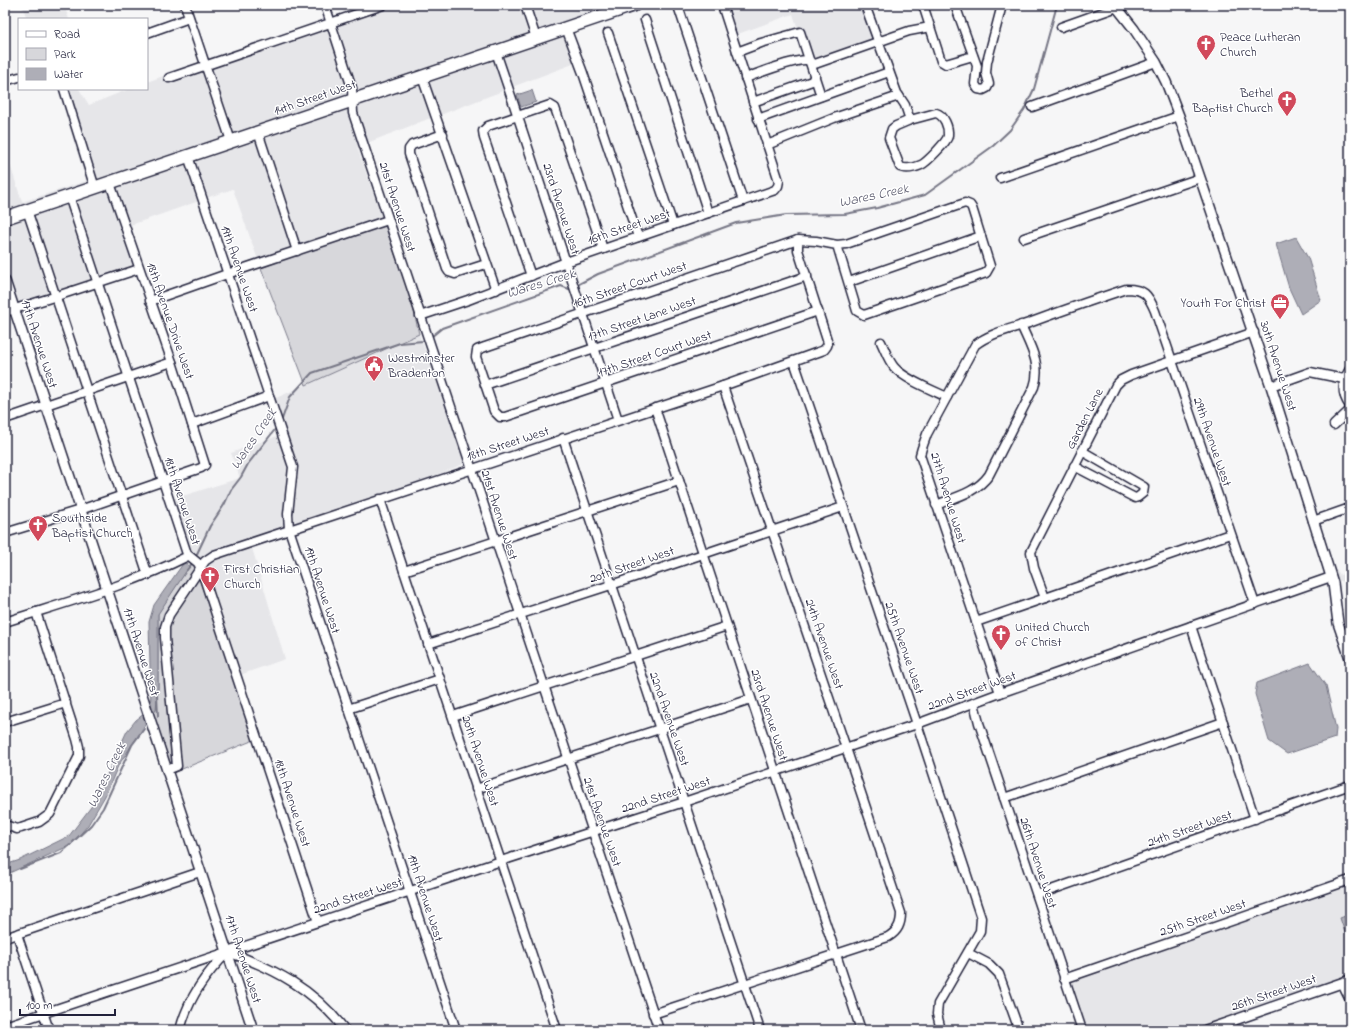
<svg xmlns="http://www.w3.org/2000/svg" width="1355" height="1035" viewBox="0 0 1355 1035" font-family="'Indie Flower',sans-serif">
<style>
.built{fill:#e6e6e9}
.green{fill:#d7d7db;stroke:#7c7c8b}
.water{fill:#aeaeb7;stroke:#767685}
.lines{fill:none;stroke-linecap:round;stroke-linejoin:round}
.stream{stroke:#767685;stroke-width:2}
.minor-casing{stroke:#22223b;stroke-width:11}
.tertiary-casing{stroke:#22223b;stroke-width:12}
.primary-casing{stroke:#22223b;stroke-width:15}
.minor{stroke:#fff;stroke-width:8}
.tertiary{stroke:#fff;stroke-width:9}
.primary{stroke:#fff;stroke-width:12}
.labels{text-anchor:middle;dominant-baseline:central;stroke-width:3;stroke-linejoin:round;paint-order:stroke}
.poi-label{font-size:13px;fill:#22223b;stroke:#fff;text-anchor:start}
.street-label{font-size:13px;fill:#22223b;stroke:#fff}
.water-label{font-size:14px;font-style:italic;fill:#5a5a6d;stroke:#fff}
</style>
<rect width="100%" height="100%" fill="#f6f6f7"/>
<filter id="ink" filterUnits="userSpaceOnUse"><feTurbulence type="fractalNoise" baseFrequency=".025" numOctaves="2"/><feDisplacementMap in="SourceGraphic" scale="8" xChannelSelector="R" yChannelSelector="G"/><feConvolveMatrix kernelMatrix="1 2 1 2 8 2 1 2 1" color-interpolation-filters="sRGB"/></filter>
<g filter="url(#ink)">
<g class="built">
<polygon points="22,5 64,5 69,19 27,19"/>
<polygon points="393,5 521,5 531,36 357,95 356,87 336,24"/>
<polygon points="528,5 624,5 538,34"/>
<polygon points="725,5 861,5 874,39 814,61 815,59 813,58 804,31 798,29 793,14 735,35"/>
<polygon points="329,27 349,89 349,98 233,137 210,67"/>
<polygon points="564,32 569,46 573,64 512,87 500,54"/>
<polygon points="493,56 505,90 440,115 427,79"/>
<polygon points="201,62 201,63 165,76 167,82 203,70 226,140 97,183 68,89 79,89 89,105 129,89 147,89 147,82"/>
<polygon points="420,81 433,117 367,143 357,113 357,102"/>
<polygon points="58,89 60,89 90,186 5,214 5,149 22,202 86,181"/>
<polygon points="350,105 360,145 357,147 383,219 300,247 262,134"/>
<polygon points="255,136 293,249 258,260 233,189 206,198 193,158"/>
<polygon points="186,160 199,201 128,226 114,184"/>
<polygon points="107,187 135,267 101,279 74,198"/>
<polygon points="67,201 94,281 59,292 32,212"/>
<polygon points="25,215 52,294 17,305 5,270 5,221"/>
<polygon points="419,334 450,416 466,463 404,488 293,525 292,514 297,466 274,399"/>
<polygon points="274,422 290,468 285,527 213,552 201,561 191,554 173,499 240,478 231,453 277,436"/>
<polygon points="287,534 252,548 285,659 240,675 205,570 211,560"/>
<polygon points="1337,570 1340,575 1350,572 1350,583 1336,580 1333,571"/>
<polygon points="1350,883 1350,976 1196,1030 1086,1030 1069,981"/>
</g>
<g class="green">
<polygon points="385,225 412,303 419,334 306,385 261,268 296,255"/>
<polygon points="188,560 194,564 196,570 166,613 162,626 161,638 172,765 170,766 152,715 156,710 158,687 158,613 189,567 185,561"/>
<path d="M199 578 254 740 172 773 177 769 168 638C169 632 168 627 170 622 174 607 190 590 199 578Z"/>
</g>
<g class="water">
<polygon points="532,90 536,102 521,107 517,95"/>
<polygon points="1296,237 1308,258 1321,300 1301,314 1289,288 1276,244"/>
<polygon points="185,561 189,567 158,614 158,687 156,710 152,715 151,710 149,622 154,605"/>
<polygon points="1310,663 1326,686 1336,729 1335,738 1287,754 1269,741 1255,694 1257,683"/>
<polygon points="144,714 147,722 118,766 105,796 88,825 71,845 5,875 5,865 20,860 69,836 94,803 127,731 136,720"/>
<polygon points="1348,915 1350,920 1350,931 1345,933 1340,918"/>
</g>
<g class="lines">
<g class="stream">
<polyline points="577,285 598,274 736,223 786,215 845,214 877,208 925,195 993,146 1010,130 1024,110 1034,89 1057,5"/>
<polyline points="431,337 442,328 561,286 569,289 573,287"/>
<polyline points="281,422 290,397 312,373 400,343 423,341 427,339"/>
<polyline points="195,558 210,526 224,505 231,490 241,477 248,464 277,427"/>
<polyline points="187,570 193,562"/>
<polyline points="157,695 158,716"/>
<polyline points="73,842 91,825 103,808 132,745 144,729"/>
<polyline points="20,869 61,853 70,845"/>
</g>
<g class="minor-casing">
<g id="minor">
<polyline points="185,5 231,141"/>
<polyline points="325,5 352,88 353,113 659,1030"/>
<polyline points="525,5 536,38"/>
<polyline points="865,5 897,93 905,105 910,120"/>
<polyline points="923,5 941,61 946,64 949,63 973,56"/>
<polyline points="955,5 977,66 975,84 978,89 983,90 987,88 989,84 986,73 987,62 1002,5"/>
<polyline points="679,9 743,201"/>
<polyline points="645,20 708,213"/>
<polyline points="1061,27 1123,5"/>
<polyline points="566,28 583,73 638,237"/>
<polyline points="147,33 189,18"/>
<polyline points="608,33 673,225"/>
<polyline points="496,52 512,99 618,420"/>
<polyline points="737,52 761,43 800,32 821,96"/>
<polyline points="812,65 909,31 930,27"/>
<polyline points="422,77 496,290"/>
<polyline points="169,78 383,5"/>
<path d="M745 78C757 74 801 56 810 61"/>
<polyline points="5,81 19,77"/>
<polyline points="64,89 95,188"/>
<polyline points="753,102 812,81 815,75"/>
<polyline points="1032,107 1156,62"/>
<path d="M936 113C944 115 949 127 948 136 947 142 926 163 921 165 914 168 907 170 900 167L889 138 892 129 896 126 910 120Z"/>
<polyline points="758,119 889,72"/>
<polyline points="258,132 297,251"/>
<polyline points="443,134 412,145 409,149 409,154 447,269 449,272 455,274 486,264"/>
<polyline points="767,145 834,118 899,96"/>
<polyline points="188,156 293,467 288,514 289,529 456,1030"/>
<polyline points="1000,178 1179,116"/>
<polyline points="69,196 187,554 198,563 201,569 318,922"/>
<polyline points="27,210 148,575"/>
<polyline points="1024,238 1200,178"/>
<polyline points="531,276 484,138 483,131 488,126 550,105 555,108 603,249"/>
<polyline points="849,282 981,236"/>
<polyline points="150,301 227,274 388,220"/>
<polyline points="818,311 505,417 500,417 494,411 476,357 477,350 485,347 798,240 816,241 837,245 846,244 965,203 970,205 972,208 990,266 986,273 864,315 857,311 837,245"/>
<polyline points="5,312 57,296 139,269"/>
<polyline points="420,316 468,300 566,262 775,190 778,186 779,181 722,5"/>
<path d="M881 342C885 350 888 360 894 367 904 379 932 390 947 397"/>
<polyline points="794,361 917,724 981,918 980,931 938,1004 937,1014 941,1030"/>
<path d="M1350 369C1342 381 1341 394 1350 406"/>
<polyline points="485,385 807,276"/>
<polyline points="1271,386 1310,372 1344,379"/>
<polyline points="655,408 861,1030"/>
<polyline points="5,419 172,362"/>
<polyline points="192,424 269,396"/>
<polyline points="1334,425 1350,410"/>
<polyline points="563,438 760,1030"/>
<polyline points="1074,466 1135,498 1138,497 1143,493 1144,487 1082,451"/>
<polyline points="380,499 557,1030"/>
<path d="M936 505C956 497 976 493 989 475L1034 387C1042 364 1030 346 1021 325"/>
<polyline points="1313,521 1350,508"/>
<polyline points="5,533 80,510 201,468 205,465 172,362 110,183"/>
<polyline points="404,571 679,481"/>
<polyline points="1045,598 1034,568 1031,552 1116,385 1121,380 1131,375 1254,332"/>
<path d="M5 622C67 602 130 585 188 556"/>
<polyline points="976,622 1230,534"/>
<polyline points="1191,626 1255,819"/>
<polyline points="428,644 611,585 843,507"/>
<path d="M1000 693 920 455 922 448 927 434 975 345C990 333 1011 329 1029 323 1061 311 1093 300 1126 289 1144 289 1148 294 1155 311L1255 604"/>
<polyline points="974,703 979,723 1082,1030"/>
<polyline points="348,709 440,679"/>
<polyline points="453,716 727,626"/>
<polyline points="5,722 66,703"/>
<polyline points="167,770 177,766 165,638 165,627 169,615 205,561 214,555 723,386 824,350 827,346 828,343 798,250 798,240"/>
<polyline points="476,789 751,699"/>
<polyline points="1004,798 1223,722"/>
<polyline points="5,825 17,829 21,828 39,822 50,814 79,756 79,747 77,739 36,612"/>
<polyline points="1037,895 1350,785"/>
<polyline points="17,934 49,1030"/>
<polyline points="5,938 200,872"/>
<polyline points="968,953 989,964 999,974 1019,1030"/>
<polyline points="1064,979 1350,880"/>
<polyline points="1342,983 1350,999"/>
<path d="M653 1014 888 937C898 931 901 924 901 913L846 748 723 386"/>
<polyline points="5,1026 501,861 684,802 917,724 1000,693 1331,577"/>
<path d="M180 1030C188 999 205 974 228 952 275 969 314 989 345 1030"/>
</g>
</g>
<g class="tertiary-casing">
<g id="tertiary">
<polyline points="1115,5 1134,29 1156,62 1166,82 1179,116 1271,386 1333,583 1338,623 1350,658"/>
<polyline points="5,281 253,1030"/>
<polyline points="1206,1030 1350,980"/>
</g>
</g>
<g class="primary-casing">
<polyline id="primary" points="5,218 634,5"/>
</g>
<use href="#minor" class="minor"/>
<use href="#tertiary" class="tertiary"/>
<use href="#primary" class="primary"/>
</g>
</g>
<defs>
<g id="church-pin" transform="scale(1)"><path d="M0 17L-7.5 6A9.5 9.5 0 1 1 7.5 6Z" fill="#d1495b" stroke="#fff"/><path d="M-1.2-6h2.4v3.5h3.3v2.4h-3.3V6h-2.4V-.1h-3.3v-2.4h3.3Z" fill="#fff"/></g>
<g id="office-pin" transform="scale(1)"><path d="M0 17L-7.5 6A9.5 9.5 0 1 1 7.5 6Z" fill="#d1495b" stroke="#fff"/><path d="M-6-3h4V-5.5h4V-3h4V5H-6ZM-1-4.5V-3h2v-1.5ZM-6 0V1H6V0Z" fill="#fff"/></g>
<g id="civic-pin" transform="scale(1)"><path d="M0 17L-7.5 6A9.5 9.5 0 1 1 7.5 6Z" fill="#d1495b" stroke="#fff"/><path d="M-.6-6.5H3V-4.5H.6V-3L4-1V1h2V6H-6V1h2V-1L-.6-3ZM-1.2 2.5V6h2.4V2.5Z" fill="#fff"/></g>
</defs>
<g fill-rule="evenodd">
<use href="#church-pin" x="1206" y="44"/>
<use href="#church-pin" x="1287" y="100"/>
<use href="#office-pin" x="1280" y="303"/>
<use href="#civic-pin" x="374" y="365"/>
<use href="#church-pin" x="38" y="525"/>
<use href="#church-pin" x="210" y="576"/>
<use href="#church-pin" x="1001" y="634"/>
</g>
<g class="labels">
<g class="poi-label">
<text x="1220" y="37">Peace Lutheran<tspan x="1220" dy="15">Church</tspan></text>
<text x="1273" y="93" text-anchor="end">Bethel<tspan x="1273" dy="15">Baptist Church</tspan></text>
<text x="1266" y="303" text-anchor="end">Youth For Christ</text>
<text x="388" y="358">Westminster<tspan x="388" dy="15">Bradenton</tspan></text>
<text x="52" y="518">Southside<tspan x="52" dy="15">Baptist Church</tspan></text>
<text x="224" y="569">First Christian<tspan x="224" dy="15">Church</tspan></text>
<text x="1015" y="627">United Church<tspan x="1015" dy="15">of Christ</tspan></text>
</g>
<g class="street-label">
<text transform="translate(315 98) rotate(-19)">14th Street West</text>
<text transform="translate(397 207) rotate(72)">21st Avenue West</text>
<text transform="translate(561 209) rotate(72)">23rd Avenue West</text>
<text transform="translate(629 227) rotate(-19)">16th Street West</text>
<text transform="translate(239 269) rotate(71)">19th Avenue West</text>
<text transform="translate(630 285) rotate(-19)">16th Street Court West</text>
<text transform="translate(642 319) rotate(-19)">17th Street Lane West</text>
<text transform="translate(170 321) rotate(71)">18th Avenue Drive West</text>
<text transform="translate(39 344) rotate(72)">17th Avenue West</text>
<text transform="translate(655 354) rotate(-19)">17th Street Court West</text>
<text transform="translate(1278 366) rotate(72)">30th Avenue West</text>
<text transform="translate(1085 419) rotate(-63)">Garden Lane</text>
<text transform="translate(1212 442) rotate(71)">29th Avenue West</text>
<text transform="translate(508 444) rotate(-18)">18th Street West</text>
<text transform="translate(948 498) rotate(73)">27th Avenue West</text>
<text transform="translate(182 501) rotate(72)">18th Avenue West</text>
<text transform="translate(499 515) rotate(72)">21st Avenue West</text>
<text transform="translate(632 565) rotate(-19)">20th Street West</text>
<text transform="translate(322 590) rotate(72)">19th Avenue West</text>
<text transform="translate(824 644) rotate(71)">24th Avenue West</text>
<text transform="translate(904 648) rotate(71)">25th Avenue West</text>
<text transform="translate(141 652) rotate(72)">17th Avenue West</text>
<text transform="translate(972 691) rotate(-20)">22nd Street West</text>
<text transform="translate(769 715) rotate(72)">23rd Avenue West</text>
<text transform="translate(669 719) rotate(71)">22nd Avenue West</text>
<text transform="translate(480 761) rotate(72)">20th Avenue West</text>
<text transform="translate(666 795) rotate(-18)">22nd Street West</text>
<text transform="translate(292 803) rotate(72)">18th Avenue West</text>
<text transform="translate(602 822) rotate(71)">21st Avenue West</text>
<text transform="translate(1190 829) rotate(-19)">24th Street West</text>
<text transform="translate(1038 863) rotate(72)">26th Avenue West</text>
<text transform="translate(358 896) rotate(-18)">22nd Street West</text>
<text transform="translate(425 898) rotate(72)">19th Avenue West</text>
<text transform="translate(1203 918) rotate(-19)">25th Street West</text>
<text transform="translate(243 959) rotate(72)">17th Avenue West</text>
<text transform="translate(1274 993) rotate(-19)">26th Street West</text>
</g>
<g class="water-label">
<text transform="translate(874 196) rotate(-12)">Wares Creek</text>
<text transform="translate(541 284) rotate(-17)">Wares Creek</text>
<text transform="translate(254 439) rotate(-56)">Wares Creek</text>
<text transform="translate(107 775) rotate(-64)">Wares Creek</text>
</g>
</g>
<rect width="1355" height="1035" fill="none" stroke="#fff" stroke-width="20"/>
<rect x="10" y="10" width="1335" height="1015" fill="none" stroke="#22223b" stroke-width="1.5" filter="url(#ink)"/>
<rect x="18" y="18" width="130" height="72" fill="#ffffff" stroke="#a7a7b1"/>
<rect x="26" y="31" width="20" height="6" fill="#ffffff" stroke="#a7a7b1"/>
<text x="54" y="38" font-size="12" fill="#22223b">Road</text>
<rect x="26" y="48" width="20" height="12" fill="#d7d7db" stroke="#a7a7b1"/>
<text x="54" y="58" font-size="12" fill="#22223b">Park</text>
<rect x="26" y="68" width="20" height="12" fill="#aeaeb7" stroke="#a7a7b1"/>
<text x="54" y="78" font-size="12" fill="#22223b">Water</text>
<path d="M20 1009v6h95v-6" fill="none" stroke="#22223b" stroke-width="2"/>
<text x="26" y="1009" font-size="12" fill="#22223b" stroke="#ffffff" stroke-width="3" paint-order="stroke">100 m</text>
</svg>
